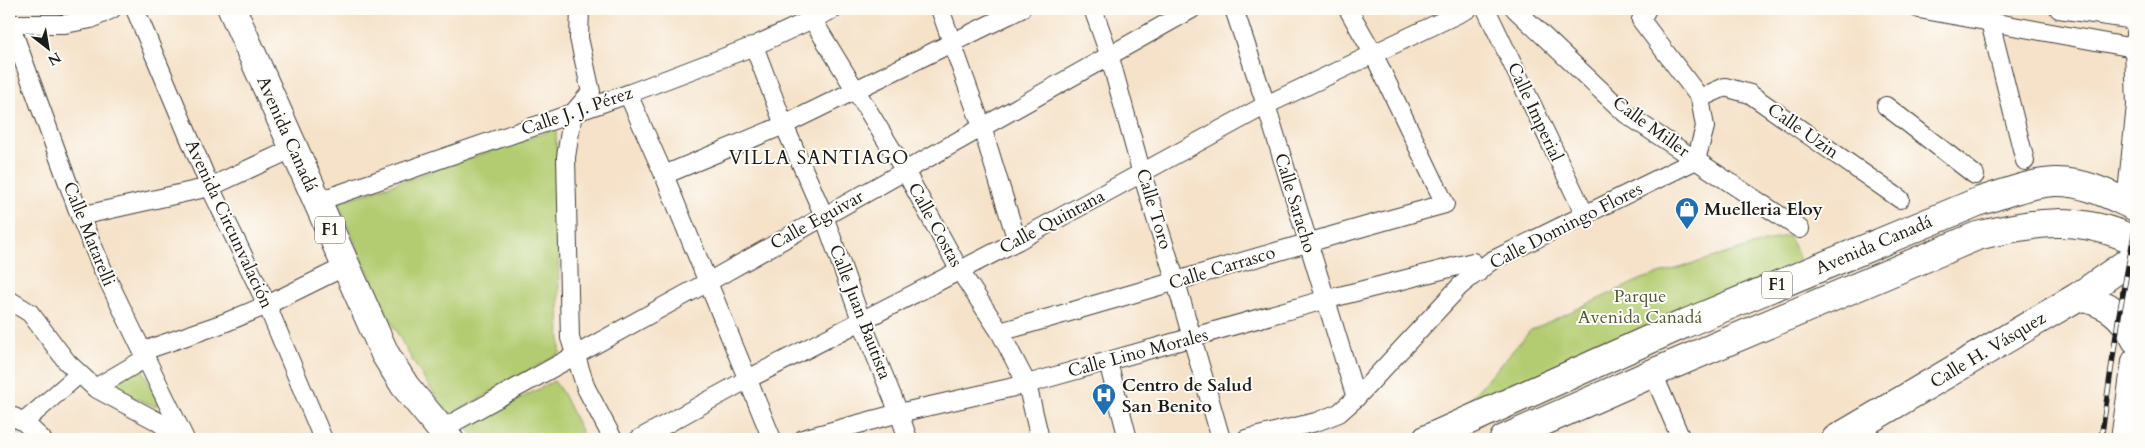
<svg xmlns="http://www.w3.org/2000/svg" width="2145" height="448" viewBox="0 0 2145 448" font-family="Cardo,serif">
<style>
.green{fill:#b3cc71;stroke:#687446}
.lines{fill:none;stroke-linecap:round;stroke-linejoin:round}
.street-casing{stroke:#3d3a36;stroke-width:20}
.primary-casing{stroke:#3d3a36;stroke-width:30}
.highway-casing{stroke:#3d3a36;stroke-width:30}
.street{stroke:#fff;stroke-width:18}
.primary{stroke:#fff;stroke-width:28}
.highway{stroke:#fff;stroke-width:28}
.rail-casing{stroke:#1c1c1c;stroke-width:5.5}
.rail{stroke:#fdfcf7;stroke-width:4;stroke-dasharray:11;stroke-linecap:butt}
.labels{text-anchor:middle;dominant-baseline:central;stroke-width:4;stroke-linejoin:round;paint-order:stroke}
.shield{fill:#fdfcf7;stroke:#605f5e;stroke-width:1}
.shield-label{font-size:16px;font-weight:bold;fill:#1c1c1c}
.street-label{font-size:18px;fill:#1c1c1c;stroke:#fdfcf7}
.poi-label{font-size:18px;font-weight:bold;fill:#1c1c1c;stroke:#fdfcf7;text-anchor:start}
.park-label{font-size:18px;fill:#515a3a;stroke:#fdfcf7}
.neighbourhood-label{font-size:19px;letter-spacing:1px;fill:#1c1c1c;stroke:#fdfcf7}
</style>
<rect width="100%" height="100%" fill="#fdfcf7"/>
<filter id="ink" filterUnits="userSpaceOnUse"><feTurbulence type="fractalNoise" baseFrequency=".02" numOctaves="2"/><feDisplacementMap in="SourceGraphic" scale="10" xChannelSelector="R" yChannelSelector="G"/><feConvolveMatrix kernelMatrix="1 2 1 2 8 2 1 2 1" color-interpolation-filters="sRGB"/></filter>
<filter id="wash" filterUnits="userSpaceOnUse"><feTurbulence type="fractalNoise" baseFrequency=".0096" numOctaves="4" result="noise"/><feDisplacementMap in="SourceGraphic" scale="20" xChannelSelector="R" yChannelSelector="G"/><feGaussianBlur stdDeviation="1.12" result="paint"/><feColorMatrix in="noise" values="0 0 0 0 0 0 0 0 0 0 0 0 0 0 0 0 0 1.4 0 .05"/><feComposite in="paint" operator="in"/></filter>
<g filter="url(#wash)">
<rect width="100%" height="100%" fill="#f5e2c9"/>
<g class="green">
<path d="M556 129 560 353 451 415C399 354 371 275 337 203Z"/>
<polygon points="1785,236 1789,237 1799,257 1799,264 1471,406 1468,401 1531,330 1642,279"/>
<polygon points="141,367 159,403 155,406 117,391 115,384"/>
<polygon points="554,381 562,392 585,439 477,439 466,427"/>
</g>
</g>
<g filter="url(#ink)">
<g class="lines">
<g class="street-casing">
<g id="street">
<polyline points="135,9 210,187 267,305 323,439"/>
<polyline points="580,9 579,38 591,92 573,113 566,157 570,338 586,388 613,439"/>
<polyline points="940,9 982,127 1017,241"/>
<polyline points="1093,9 1109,54 1142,174 1176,282 1221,439"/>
<polyline points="1234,9 1266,105 1356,398"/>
<polyline points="1486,9 1585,215"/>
<polyline points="1515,9 1626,114 1800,229"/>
<polyline points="1919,9 2134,48"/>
<polyline points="2059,9 2135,20"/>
<polyline points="1988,14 2025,161"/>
<polyline points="812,19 905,171 960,271 1000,332 1027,384 1040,439"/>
<polyline points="9,21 80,216 103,270 185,439"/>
<polyline points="9,24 65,24 91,19 112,9"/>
<polyline points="754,46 784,125 824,216 861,320 899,413 908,439"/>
<polyline points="628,94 664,175 772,439"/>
<polyline points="1700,98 1725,87 1750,94 1900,199"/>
<polyline points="1886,106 1975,175"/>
<polyline points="664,175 784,125 1021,9"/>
<polyline points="316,202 628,94 754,46 834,9"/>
<polyline points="2126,203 2136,105 2134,48 2136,19"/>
<polyline points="80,216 210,187 294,148"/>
<polyline points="9,300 30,313 67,362 95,388 157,421 181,439"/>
<path d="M1000 332C1148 290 1296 245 1445 204L1373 53 1348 9"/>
<polyline points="143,351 224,323 267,305 346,266"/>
<polyline points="1108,362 1128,439"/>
<polyline points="1653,373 1681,439"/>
<polyline points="95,388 146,358"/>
<polyline points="9,420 14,417 24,422 42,439"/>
<polyline points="24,422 78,375"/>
<polyline points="440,430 708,282 1192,9"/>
<polyline points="639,439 748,379 1017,241 1266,105 1468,9"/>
<polyline points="803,439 899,413 1027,384 1324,300 1473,262 1478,273"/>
<polyline points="1246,439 1316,422 1339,413 1356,398 1460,286 1491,261 1696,160 1705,127 1700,98 1641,20 1647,9"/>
</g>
</g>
<g class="primary-casing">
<g id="primary">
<polyline points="2136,288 2135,295 2136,299"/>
<path d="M2079 296C2108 304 2122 313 2136 340"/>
<polyline points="1836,439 2079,296 2128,262 2136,255"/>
<polyline points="2125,439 2136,362"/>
</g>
</g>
<g class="highway-casing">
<g id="highway">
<polyline points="232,9 385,354 405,386 449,439"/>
<path d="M1427 439 1684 324 1980 201C2004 194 2030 183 2055 182 2084 181 2111 196 2136 207"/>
<path d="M1504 439 1653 373 1977 236C2037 222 2077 214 2136 241"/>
</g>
</g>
<use href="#street" class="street"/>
<use href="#primary" class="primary"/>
<use href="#highway" class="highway"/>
<g class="rail-casing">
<polyline id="rail" points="2101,439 2119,315 2136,224"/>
</g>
<use href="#rail" class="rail"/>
</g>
</g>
<defs>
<g id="shop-pin" transform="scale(1.25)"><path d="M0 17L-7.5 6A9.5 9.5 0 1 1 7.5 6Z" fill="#1f6fb2" stroke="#fdfcf7"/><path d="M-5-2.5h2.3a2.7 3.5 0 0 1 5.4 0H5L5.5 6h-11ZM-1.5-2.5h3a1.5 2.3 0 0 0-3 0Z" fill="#fff"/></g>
<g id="hospital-pin" transform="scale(1.25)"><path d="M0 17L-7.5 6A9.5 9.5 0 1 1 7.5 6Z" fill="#1f6fb2" stroke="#fdfcf7"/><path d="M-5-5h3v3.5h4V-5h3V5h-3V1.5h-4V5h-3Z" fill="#fff"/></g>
</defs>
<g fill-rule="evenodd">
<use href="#shop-pin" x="1687" y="209"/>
<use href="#hospital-pin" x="1104" y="395"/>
</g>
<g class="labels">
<g class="shield">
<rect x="315" y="216.5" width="30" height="27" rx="4"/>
<rect x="1762" y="271.5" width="30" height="27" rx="4"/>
</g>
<g class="shield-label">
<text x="330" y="230">F1</text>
<text x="1777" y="285">F1</text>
</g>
<g class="street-label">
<text transform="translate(577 111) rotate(-19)">Calle J. J. Pérez</text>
<text transform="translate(1535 112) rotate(65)">Calle Imperial</text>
<text transform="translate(1651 127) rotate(36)">Calle Miller</text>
<text transform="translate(1803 131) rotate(35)">Calle Uzin</text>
<text transform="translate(287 134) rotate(66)">Avenida Canadá</text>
<text transform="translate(1295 203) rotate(73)">Calle Saracho</text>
<text transform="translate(1154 209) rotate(73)">Calle Toro</text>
<text transform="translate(817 220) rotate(-29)">Calle Eguivar</text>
<text transform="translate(1052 222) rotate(-28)">Calle Quintana</text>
<text transform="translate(229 224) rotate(65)">Avenida Circunvalación</text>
<text transform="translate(935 225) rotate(61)">Calle Costas</text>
<text transform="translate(1566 226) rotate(-27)">Calle Domingo Flores</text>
<text transform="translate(89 234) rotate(68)">Calle Matarelli</text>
<text transform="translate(1874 245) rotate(-23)">Avenida Canadá</text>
<text transform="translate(1222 268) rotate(-17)">Calle Carrasco</text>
<text transform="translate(860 312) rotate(69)">Calle Juan Bautista</text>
<text transform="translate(1988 350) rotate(-31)">Calle H. Vásquez</text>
<text transform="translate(1138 353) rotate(-15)">Calle Lino Morales</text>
</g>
<g class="poi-label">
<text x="1704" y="209">Muelleria Eloy</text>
<text x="1122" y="385">Centro de Salud<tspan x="1122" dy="21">San Benito</tspan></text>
</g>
<g class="park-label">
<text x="1640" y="296">Parque<tspan x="1640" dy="21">Avenida Canadá</tspan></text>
</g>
<g class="neighbourhood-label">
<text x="819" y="158">VILLA SANTIAGO</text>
</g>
</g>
<rect width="2145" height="448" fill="none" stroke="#fdfcf7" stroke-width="30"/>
<g transform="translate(48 48) rotate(149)" stroke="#fdfcf7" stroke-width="4" paint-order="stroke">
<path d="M0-4L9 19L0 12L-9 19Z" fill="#1c1c1c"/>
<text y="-8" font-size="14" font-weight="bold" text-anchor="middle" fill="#1c1c1c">N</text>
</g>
</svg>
